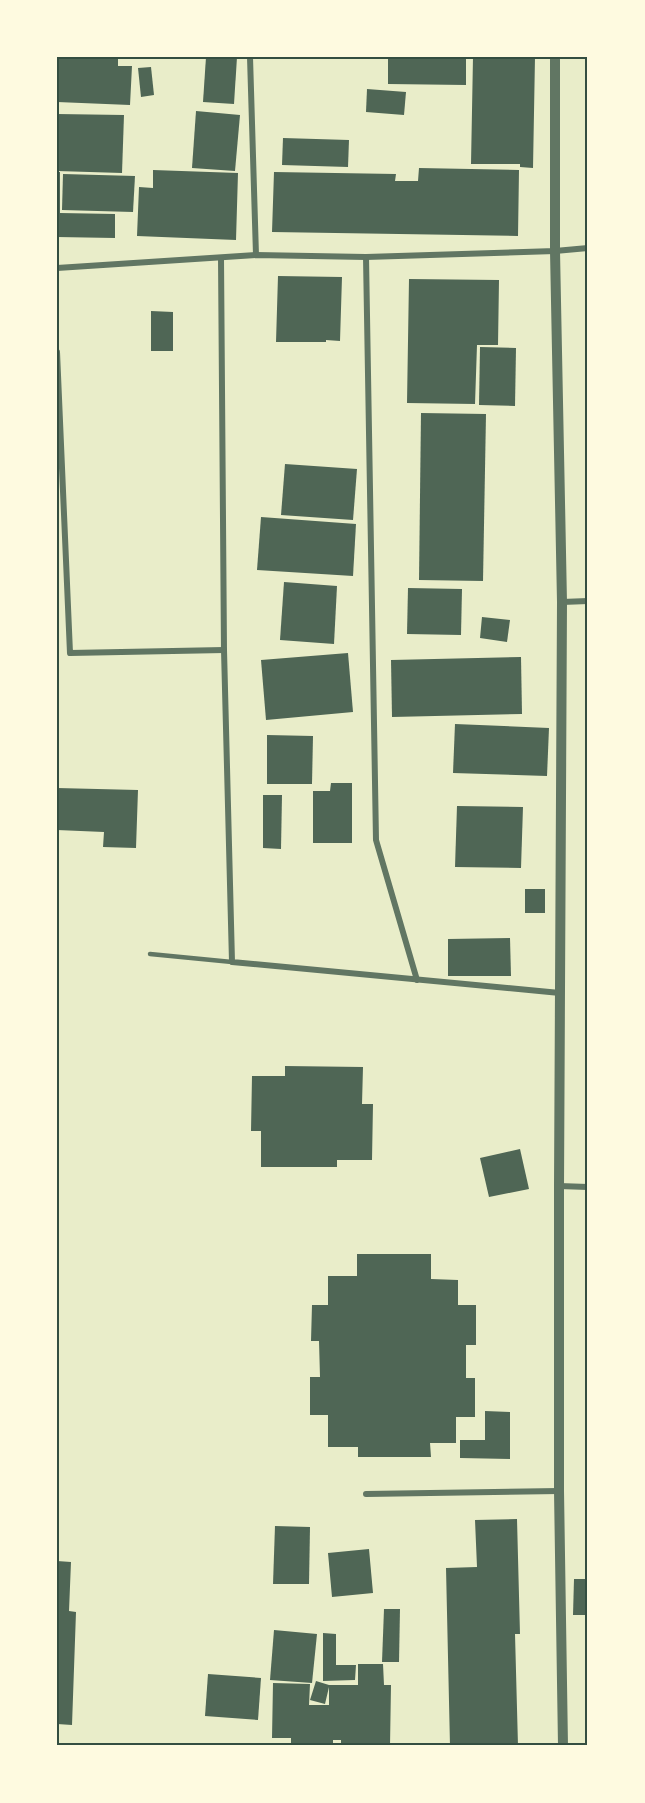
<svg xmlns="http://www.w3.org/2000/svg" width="645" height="1803" viewBox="0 0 645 1803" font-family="Helvetica,sans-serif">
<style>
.building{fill:#4f6655}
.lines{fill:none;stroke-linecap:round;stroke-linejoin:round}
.service{stroke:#617663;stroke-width:4.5}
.minor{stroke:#617663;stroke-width:6}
.tertiary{stroke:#617663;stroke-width:10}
.neatline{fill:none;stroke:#344e41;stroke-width:2}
</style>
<rect width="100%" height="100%" fill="#e9edc9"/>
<g class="building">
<polygon points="57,57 118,57 118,66 132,66 130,105 57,102"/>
<polygon points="206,57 237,57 234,104 203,102"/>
<polygon points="388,57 466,57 466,85 388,84"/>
<polygon points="473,57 535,57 533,168 520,167 520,164 471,164"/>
<polygon points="151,67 154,95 141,97 138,68"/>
<polygon points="367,89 406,92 404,115 366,112"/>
<polygon points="196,111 240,115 235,171 192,168"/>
<polygon points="57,114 124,115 122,173 57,171"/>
<polygon points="283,138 349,140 348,167 282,165"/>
<polygon points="419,168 519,170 518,236 272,232 274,172 396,174 395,181 418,181"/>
<polygon points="153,170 238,173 236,240 137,236 139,187 153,188"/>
<polygon points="57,172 60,172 60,213 115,214 115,238 57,237"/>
<polygon points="63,174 135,176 133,212 62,210"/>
<polygon points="278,276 342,277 340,341 326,340 326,342 276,342"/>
<polygon points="409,279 499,280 498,345 477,345 475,404 407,403"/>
<polygon points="151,311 173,312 173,351 151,351"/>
<polygon points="480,347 516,348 515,406 479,405"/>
<polygon points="421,413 486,414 483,581 419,580"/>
<polygon points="285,464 357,469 353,520 281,515"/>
<polygon points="261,517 356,524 353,576 257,570"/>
<polygon points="284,582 337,586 334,644 280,640"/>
<polygon points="408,588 462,589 461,635 407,634"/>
<polygon points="482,617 510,620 507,642 480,638"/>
<polygon points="348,653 353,712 266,720 261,660"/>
<polygon points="521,657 522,714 392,717 391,660"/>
<polygon points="455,724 549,728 547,776 453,773"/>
<polygon points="267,735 313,736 312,784 267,784"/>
<polygon points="331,783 352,783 352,843 313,843 313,791 330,791"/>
<polygon points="57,788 138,790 136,848 103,847 104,832 57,830"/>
<polygon points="263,795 282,795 281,849 263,848"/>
<polygon points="457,806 523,807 521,868 455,867"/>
<rect x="525" y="889" width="20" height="24"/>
<polygon points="510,938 511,976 448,976 448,939"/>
<polygon points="285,1066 363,1067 362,1104 373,1104 372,1160 337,1160 337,1167 261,1167 261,1131 251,1131 252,1076 285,1076"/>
<polygon points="520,1149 529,1189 489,1197 480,1158"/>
<polygon points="357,1254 431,1254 431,1279 458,1280 458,1305 476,1305 476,1345 466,1345 466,1378 475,1378 475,1417 456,1417 456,1443 430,1443 431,1457 358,1457 358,1447 328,1447 328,1415 310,1415 310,1377 320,1377 319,1341 311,1341 312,1305 328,1305 328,1276 357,1276"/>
<polygon points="485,1411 510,1412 510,1459 460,1458 460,1440 485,1440"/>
<polygon points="517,1519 520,1634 515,1634 518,1746 450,1746 446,1568 477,1567 475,1520"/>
<polygon points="275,1526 310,1527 309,1584 273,1584"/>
<polygon points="369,1549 373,1593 332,1597 328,1553"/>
<polygon points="57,1561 71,1562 69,1611 76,1612 72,1725 57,1724"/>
<polygon points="574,1579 588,1579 588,1615 573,1615"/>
<polygon points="384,1609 400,1609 399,1662 382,1662"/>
<polygon points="274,1630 317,1634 312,1683 270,1680"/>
<polygon points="323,1633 336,1634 336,1665 356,1665 355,1680 323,1681"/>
<polygon points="358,1664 383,1664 384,1685 391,1685 390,1746 341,1746 341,1740 333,1740 333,1746 291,1746 291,1738 272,1738 273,1683 310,1684 309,1705 329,1705 329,1687 325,1704 310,1700 316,1681 329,1685 358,1685"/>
<polygon points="208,1674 261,1678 258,1720 205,1716"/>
</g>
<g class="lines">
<polyline class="service" points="150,954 232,962"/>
<g class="minor">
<polyline points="250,57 256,255"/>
<polyline points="366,257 376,840 417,980"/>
<polyline points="221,258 224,650 232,962 560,993"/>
<polyline points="57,268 256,255 366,257 555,251 588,248"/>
<polyline points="57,352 70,653 224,650"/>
<polyline points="562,602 588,601"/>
<polyline points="559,1186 588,1187"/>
<polyline points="366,1494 559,1491"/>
</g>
<polyline class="tertiary" points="555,57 555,251 562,602 559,1186 559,1491 563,1746"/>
</g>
<rect width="645" height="1803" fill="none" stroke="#fefae0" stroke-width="117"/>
<rect x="58" y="58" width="528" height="1686" class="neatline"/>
</svg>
